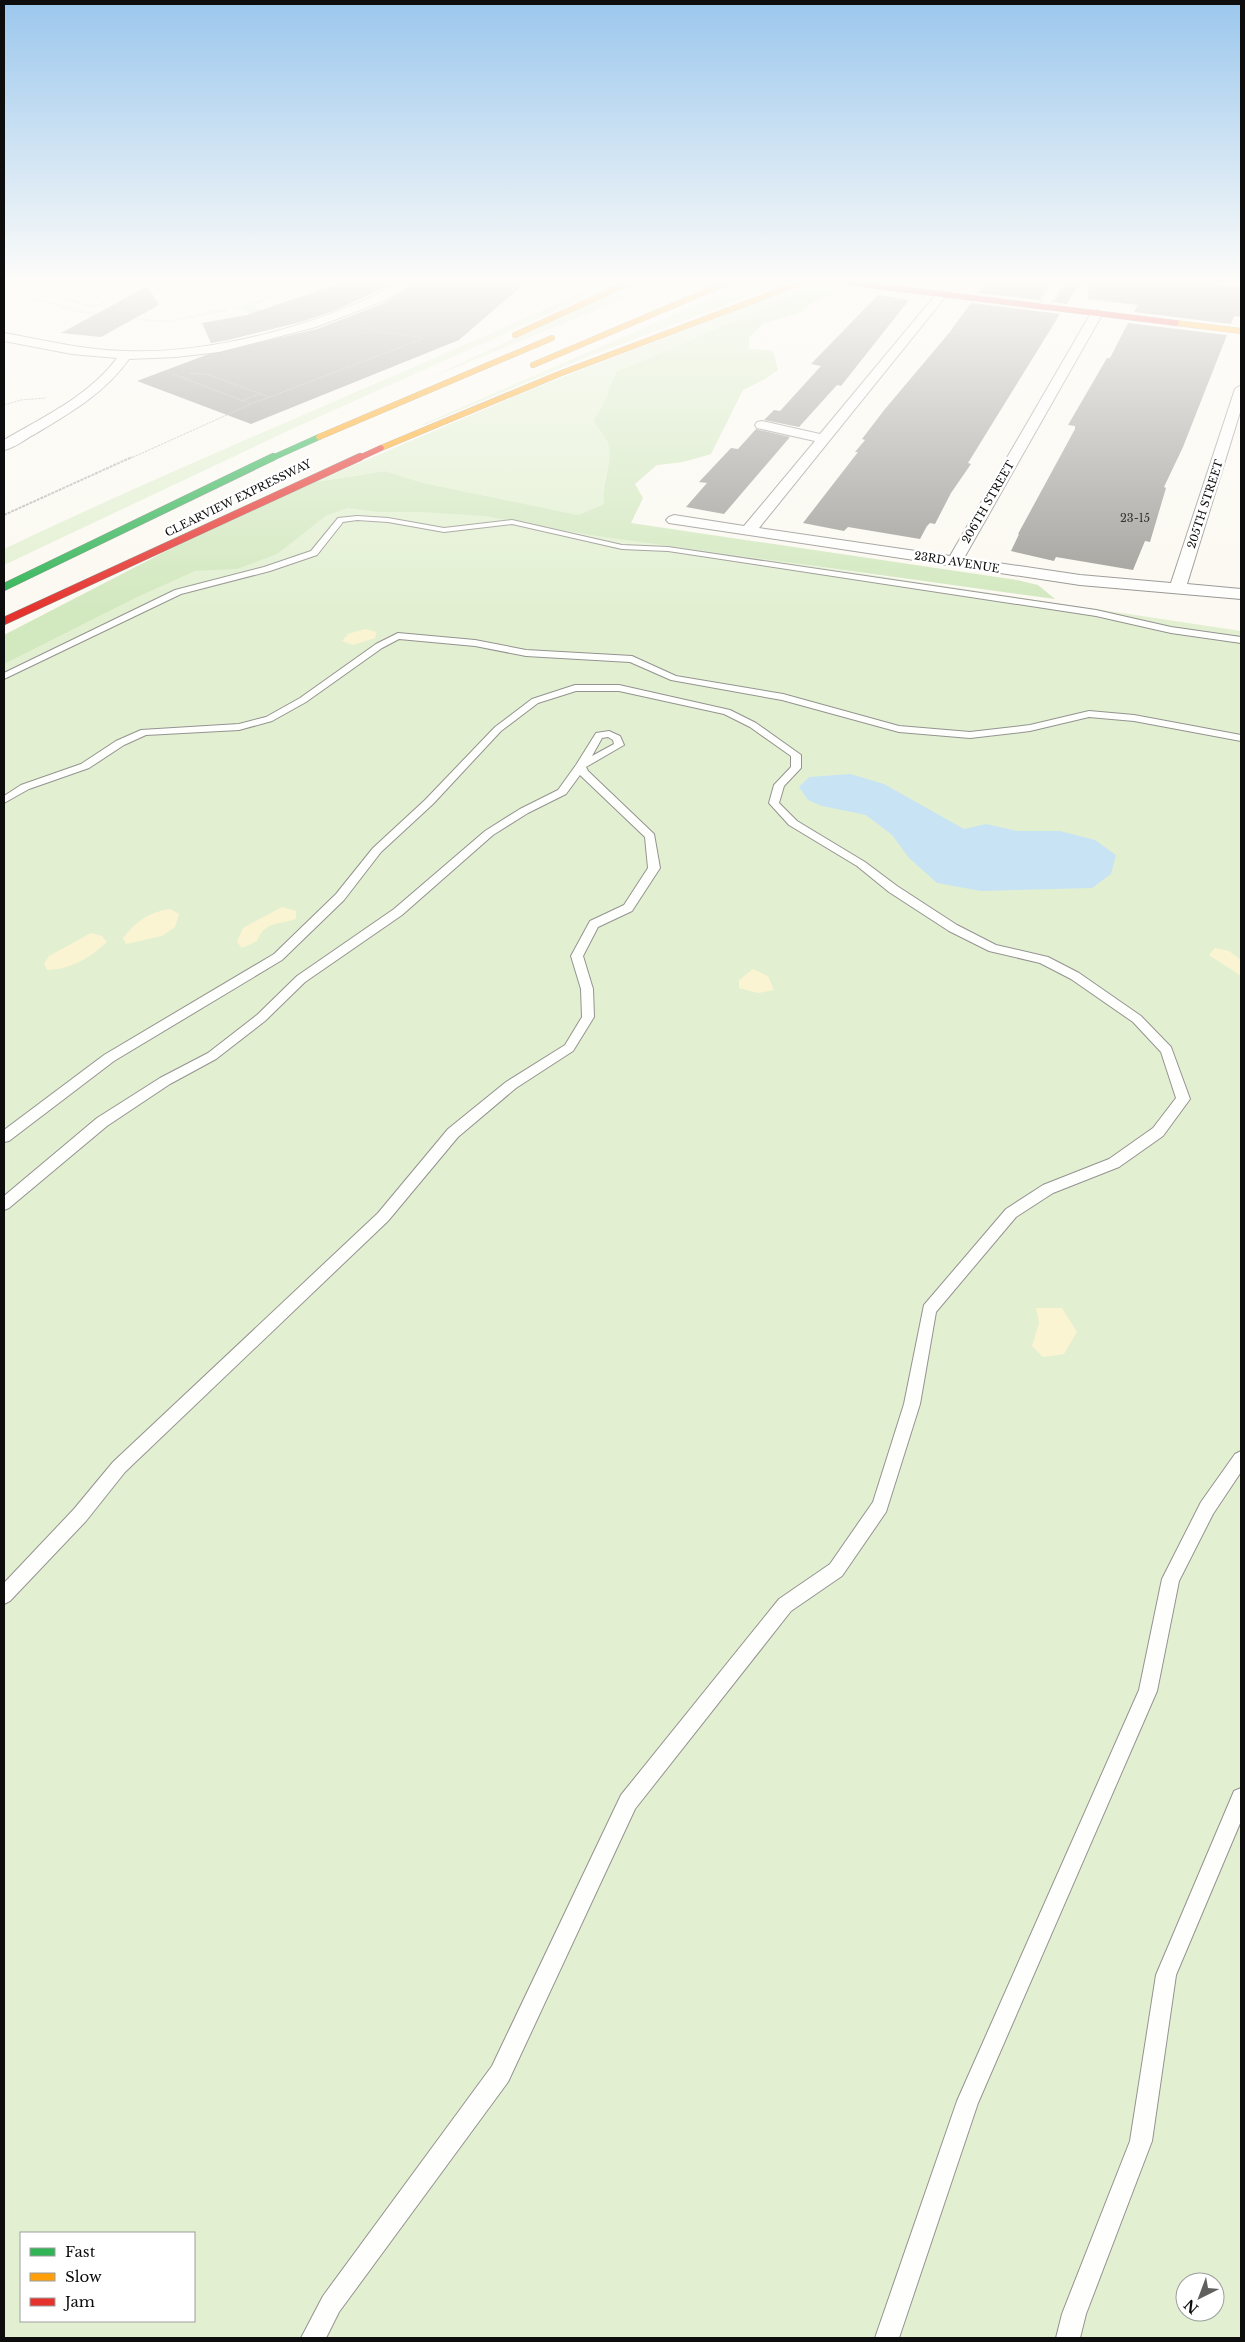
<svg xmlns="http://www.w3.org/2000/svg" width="1245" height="2342" viewBox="0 0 1245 2342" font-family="'Libre Baskerville',serif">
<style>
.green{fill:#e2f0d1;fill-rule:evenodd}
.forest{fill:#d2e8bf}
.sand{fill:#faf4d3}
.water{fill:#c8e3f4}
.building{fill:#9e9c97}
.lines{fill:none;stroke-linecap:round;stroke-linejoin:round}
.lane-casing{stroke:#949390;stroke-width:2}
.street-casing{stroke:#949390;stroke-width:2}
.fast-far1-casing{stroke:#8b8a86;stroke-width:6}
.fast-casing{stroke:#8b8a86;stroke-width:8}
.slow-casing{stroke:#8b8a86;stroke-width:6}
.jam-far1-casing{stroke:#8b8a86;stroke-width:6}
.jam-casing{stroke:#8b8a86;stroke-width:8}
.path-far1{stroke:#b8b8b6;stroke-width:1;stroke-dasharray:2.5 1;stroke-linecap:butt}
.path{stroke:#b8b8b6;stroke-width:2;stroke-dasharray:3 1;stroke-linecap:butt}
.lane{fill:#fefefd;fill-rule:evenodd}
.street{fill:#fefefd;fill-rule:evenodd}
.fast-far1{stroke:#30b455;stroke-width:5.5}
.fast{stroke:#30b455;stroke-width:7}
.slow{stroke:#ff9f0a;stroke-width:5.5}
.jam-far1{stroke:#e5322d;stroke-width:5.5}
.jam{stroke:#e5322d;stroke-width:7}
.labels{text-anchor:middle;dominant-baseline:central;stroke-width:5;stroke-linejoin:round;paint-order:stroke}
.far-street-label{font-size:11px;fill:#0d0d0d;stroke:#fff}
.number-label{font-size:11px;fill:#313130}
</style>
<rect width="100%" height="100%" fill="#fbf9f1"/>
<g class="green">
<polygon points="4,283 79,283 45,289 4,285"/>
<polygon points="315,283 252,306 263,309 250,314 239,309 166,323 79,313 4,291 10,291 84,311 155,320 171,320 221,308 229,311 282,292 277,290"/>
<path d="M602 283H618L294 428 4 565V549C201 455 403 375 602 283Z"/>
<polygon points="632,283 663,283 427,379"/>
<polygon points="747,283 785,283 579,360 427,424 421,425"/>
<path d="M801 285 815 286 616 372 604 403 593 421C597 427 604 434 607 441 615 462 599 484 604 504L578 515 422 483 385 471 315 482 532 389Z"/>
<path d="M352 487 753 557 1241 631V2338H4V645ZM21 2233H194V2321H21ZM1185 2282H1215V2312H1185Z"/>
</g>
<path class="forest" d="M815 286 838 291 812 303 802 312 763 324 749 337V349L773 351 778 370 765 379 743 390 711 454 683 462 657 465 635 484 643 498 631 523 1017 580 1038 585 1055 599 590 535 485 516 421 512H378L348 508 327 515 277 554 237 569 195 571 135 598 4 664V635L203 532 315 482 385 471 423 483 578 515 604 504C600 484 615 461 607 441 604 434 597 427 593 421L604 403 616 372Z"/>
<g class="sand">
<polygon points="365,629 376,632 375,638 353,645 342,641 348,634"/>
<path d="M282 907 296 911V919C278 925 265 921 257 941L242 948 237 942 243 928Z"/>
<path d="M170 909 179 914 175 927 162 936 126 944 123 938C136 921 149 912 170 909Z"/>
<path d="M91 933 102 936 107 942C89 958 72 969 47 970L44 964 49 956Z"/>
<polygon points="1215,948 1229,951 1241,960 1241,976 1209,955"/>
<polygon points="753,969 768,976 774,990 758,993 739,988 739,980"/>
<polygon points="1036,1308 1062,1308 1077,1332 1064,1354 1043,1357 1032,1346 1039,1323"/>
</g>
<polygon class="water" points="850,774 884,784 964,829 986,824 1017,831 1060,831 1095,840 1116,855 1111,874 1092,888 981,891 937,883 909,858 892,835 866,815 822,806 808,800 799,787 809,777"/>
<g class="building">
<polygon points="340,283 394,283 336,310 301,322 228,340 211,343 202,323 247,315"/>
<polygon points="415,283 525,283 459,340 251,424 137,381 206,355 317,329 382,304"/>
<polygon points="985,283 1050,283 1039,300 978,293"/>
<polygon points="1065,283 1080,283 1067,304 1054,302"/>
<polygon points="1089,283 1209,283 1241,287 1241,317 1234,316 1231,324 1134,312 1138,305 1088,299"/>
<polygon points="148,286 159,305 101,337 61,333"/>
<polygon points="878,295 909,300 841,386 837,385 799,427 764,420 774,410 780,411 821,366 811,364"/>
<polygon points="971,303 1060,314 968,463 971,464 951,493 935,524 930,523 927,526 920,539 848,527 844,531 803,523 858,452 855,452 865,440 862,439 885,409 949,333"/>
<polygon points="1128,323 1227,335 1183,447 1164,487 1166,488 1150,542 1145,541 1133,570 1056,557 1054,561 1011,551 1019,534 1018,534 1075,429 1075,426 1068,425 1107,358 1110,358"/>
<polygon points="756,429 790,437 724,514 686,507 707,483 699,482 731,448 738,449"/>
</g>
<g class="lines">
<g class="lane-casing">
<g id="lane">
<polygon points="357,516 388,518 444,528 512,520 622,545 668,547 1096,610 1171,627 1241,637 1241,643 1171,633 1096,616 668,551 622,549 512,524 444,532 388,522 357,520 343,522 317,555 270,571 181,594 4,679 4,673 175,590 264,567 311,551 338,518"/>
<polygon points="398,633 475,640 526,650 632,656 676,676 783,694 899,726 970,732 1030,725 1089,711 1134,715 1241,735 1241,741 1134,721 1089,717 1030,731 970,738 899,732 782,700 671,680 630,662 526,656 475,646 399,639 382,648 306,702 272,721 239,730 146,735 124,745 89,768 29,789 4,803 4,796 21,785 81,764 116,741 141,730 239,724 266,717 300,698 376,644"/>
<polygon points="575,685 619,685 730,710 756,723 801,755 801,768 784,786 779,803 797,821 865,862 897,886 957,925 996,945 1048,957 1079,973 1141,1016 1171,1047 1190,1099 1163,1136 1119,1167 1053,1193 1016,1217 936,1312 920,1404 886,1512 842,1576 791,1611 635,1809 508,2082 339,2312 326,2338 301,2338 323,2296 492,2066 621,1795 779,1599 830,1564 873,1502 904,1404 924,1305 1006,1209 1043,1185 1109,1159 1153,1128 1176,1098 1161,1052 1133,1022 1071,979 1040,963 989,951 949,931 889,892 857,866 789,825 769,803 774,785 791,767 791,756 750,727 724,714 619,691 576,691 538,703 501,731 433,804 381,852 344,900 282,960 114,1061 9,1141 4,1142 4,1130 104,1055 274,954 336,894 373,848 425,800 495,727 532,699"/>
<path d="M609 731 620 736 624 745 586 767 588 771 654 834 660 868 632 911 598 927 583 956 593 989 594 1017 573 1051 516 1088 458 1137 388 1221 125 1472 86 1521 10 1601 4 1604V1583L74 1509 113 1462 378 1213 448 1129 506 1082 565 1045 582 1017 581 989 571 956 590 921 624 905 648 868 645 837 580 775 566 794 528 813 493 835 402 915 305 982 265 1021 216 1059 170 1084 107 1126 9 1208 4 1210V1196L97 1118 160 1078 208 1053 257 1015 297 976 394 909 485 831 520 809 558 790 576 765 596 733ZM608 737 613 740 614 744 592 756 602 738Z"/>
<polygon points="1241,1451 1241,1472 1213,1514 1179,1581 1157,1691 978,2103 899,2338 875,2338 957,2101 1139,1690 1162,1579 1201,1502 1235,1454"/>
<polygon points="1241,1788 1241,1821 1176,1975 1152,2141 1086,2314 1080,2338 1056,2338 1062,2314 1130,2141 1156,1975 1234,1791"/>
</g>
</g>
<g class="street-casing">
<g id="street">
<path d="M399 283H413L381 302 316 327 219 352 176 357 129 359C105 393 70 413 35 434 25 439 15 448 4 450V440C43 417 89 396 117 358L72 354 4 341V333C44 340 83 350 124 351 209 355 325 324 399 283Z"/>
<polygon points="1052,283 1063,283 1048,308 1040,308 1038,306"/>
<polygon points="942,291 948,294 946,296 759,528 950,556 1091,313 1097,310 1103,313 964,558 1080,575 1171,583 1235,389 1241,385 1241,409 1187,584 1241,589 1241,599 1080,585 669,523 666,520 669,517 674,515 744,526 815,441 757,428 755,425 757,422 762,421 820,434 938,292"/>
</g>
</g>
<g class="fast-far1-casing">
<polyline id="fast-far1" points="270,459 319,437"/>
</g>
<g class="fast-casing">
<polyline id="fast" points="4,587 273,457"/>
</g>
<g class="slow-casing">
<g id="slow">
<polyline points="1176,323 1241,331"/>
<polyline points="515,335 628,283"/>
<polyline points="533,365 726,283"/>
<polyline points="319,437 552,338"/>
<polyline points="381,448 559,374 800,283"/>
</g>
</g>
<g class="jam-far1-casing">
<g id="jam-far1">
<polyline points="852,283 1176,323"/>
<polyline points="357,459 381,448"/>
</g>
</g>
<g class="jam-casing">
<polyline id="jam" points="4,621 360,457"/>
</g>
<g class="path-far1">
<polyline points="20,283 45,287 69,283"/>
<polyline points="104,303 93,307 62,298 70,292 107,283"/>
<polyline points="190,373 210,375 269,397"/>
<polyline points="173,374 251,404"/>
<polyline points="241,401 259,394"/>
<polyline points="4,405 21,400 46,398"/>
<polyline points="129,459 251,404 425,338 374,331 362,326"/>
</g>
<polyline class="path" points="4,515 132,457"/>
<use href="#lane" class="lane"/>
<use href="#street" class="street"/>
<use href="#fast-far1" class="fast-far1"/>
<use href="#fast" class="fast"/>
<use href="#slow" class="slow"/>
<use href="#jam-far1" class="jam-far1"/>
<use href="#jam" class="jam"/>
</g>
<linearGradient id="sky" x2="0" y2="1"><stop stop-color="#9bc7ed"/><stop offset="0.46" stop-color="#fdfcf9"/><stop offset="1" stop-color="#fdfcf9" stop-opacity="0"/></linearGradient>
<rect width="1245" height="611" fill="url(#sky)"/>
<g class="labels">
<g class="far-street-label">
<text transform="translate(238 498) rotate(-26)">CLEARVIEW EXPRESSWAY</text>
<text transform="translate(988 502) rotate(-60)">206TH STREET</text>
<text transform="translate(1205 504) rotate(-72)">205TH STREET</text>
<text transform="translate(957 562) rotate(9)">23RD AVENUE</text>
</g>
<g class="number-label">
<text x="1135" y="518">23-15</text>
</g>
</g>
<rect width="1245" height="2342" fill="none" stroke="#0d0d0d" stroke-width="10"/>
<rect x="20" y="2232" width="175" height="90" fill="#ffffff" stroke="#9e9e9e"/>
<rect x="30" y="2248" width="25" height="8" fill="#30b455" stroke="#9e9e9e"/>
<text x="65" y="2257" font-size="15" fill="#0d0d0d">Fast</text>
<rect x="30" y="2273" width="25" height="8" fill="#ff9f0a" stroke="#9e9e9e"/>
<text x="65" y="2282" font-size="15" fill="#0d0d0d">Slow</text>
<rect x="30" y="2298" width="25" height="8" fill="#e5322d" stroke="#9e9e9e"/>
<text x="65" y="2307" font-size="15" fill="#0d0d0d">Jam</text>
<g transform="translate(1200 2297) rotate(222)"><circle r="24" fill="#ffffff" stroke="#9e9e9e"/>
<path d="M0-4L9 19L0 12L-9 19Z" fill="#60605d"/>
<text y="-8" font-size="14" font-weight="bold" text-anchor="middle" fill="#0d0d0d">N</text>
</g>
</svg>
